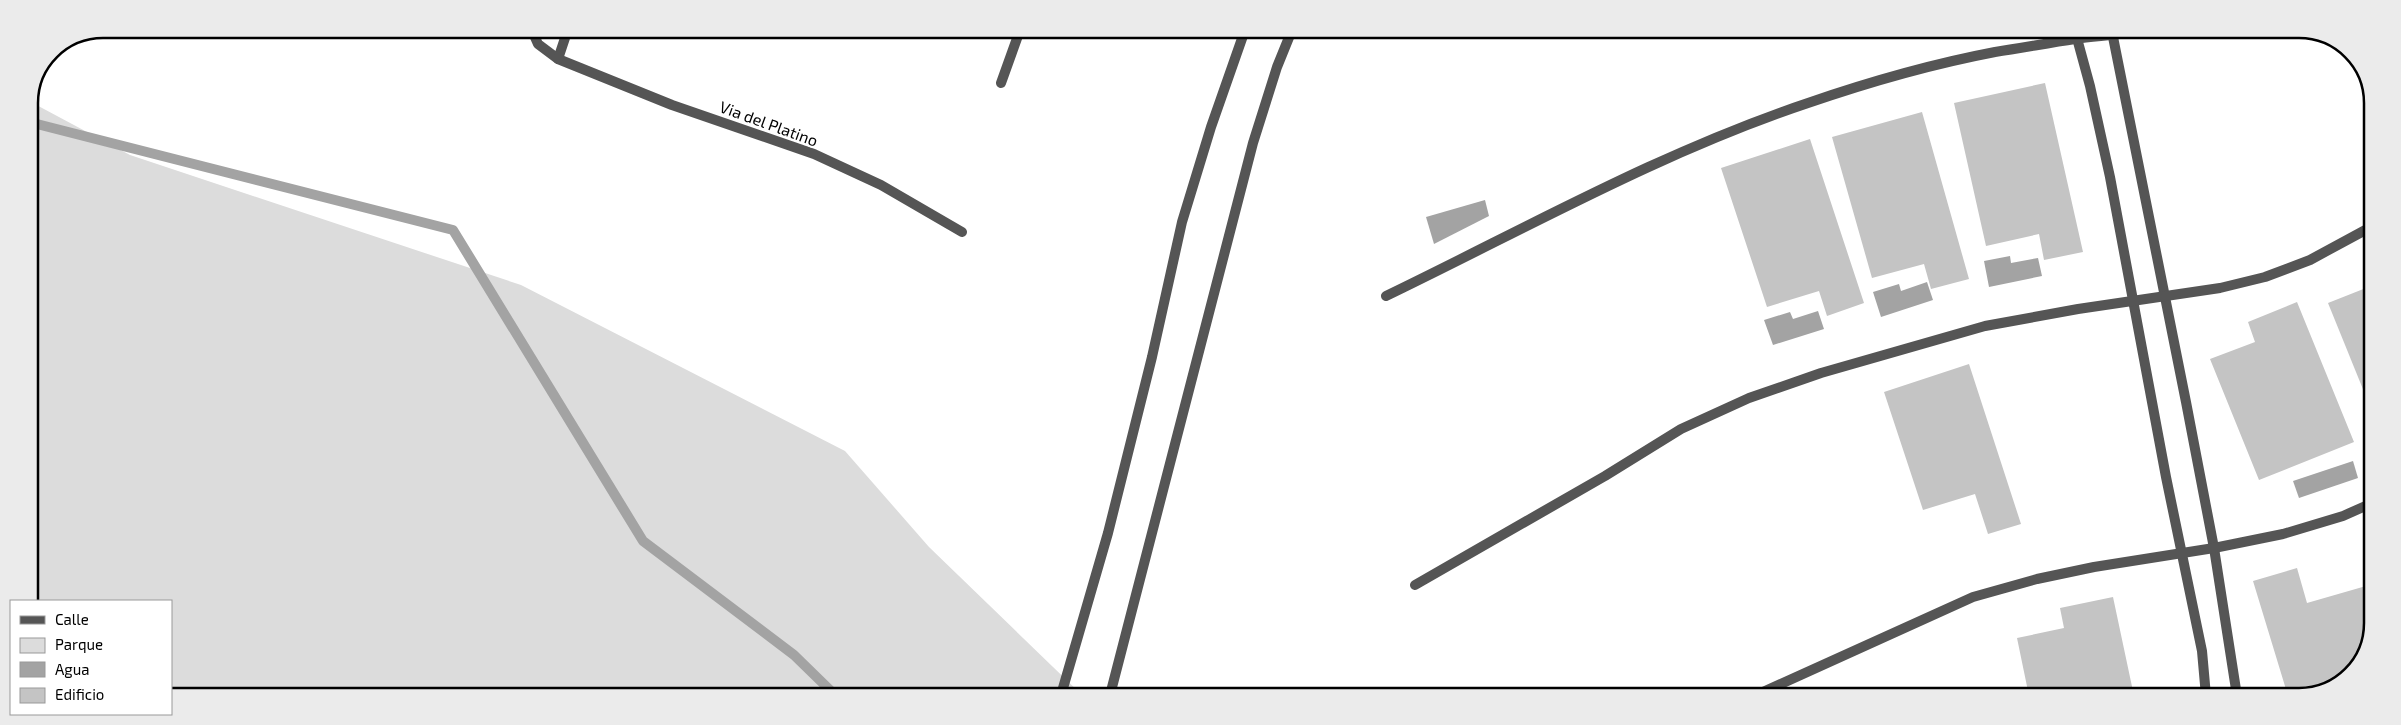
<svg xmlns="http://www.w3.org/2000/svg" width="2401" height="725" viewBox="0 0 2401 725" font-family="'Exo 2',sans-serif">
<style>
.green{fill:#dcdcdc}
.water{fill:#a3a3a3}
.lines{fill:none;stroke-linecap:round;stroke-linejoin:round}
.stream{stroke:#a3a3a3;stroke-width:10}
.building{fill:#c4c4c4}
.minor{stroke:#555;stroke-width:10}
.labels{text-anchor:middle;dominant-baseline:central;stroke-width:4;stroke-linejoin:round;paint-order:stroke}
.street-label{font-size:16px;fill:#000;stroke:#fff}
.rim{fill:none;stroke:#000;stroke-width:2.5}
</style>
<rect width="100%" height="100%" fill="#fff"/>
<polygon class="green" points="29,101 130,155 521,285 845,451 929,547 1082,695 171,694 171,601 29,601"/>
<g class="water">
<polygon points="1485,200 1489,216 1434,244 1426,217"/>
<polygon points="2010,256 2011,263 2038,258 2042,276 1989,287 1984,261"/>
<polygon points="1927,282 1933,300 1881,317 1873,292 1899,284 1901,291"/>
<polygon points="1818,311 1824,329 1773,345 1764,320 1790,312 1793,319"/>
<polygon points="2353,461 2358,478 2299,498 2293,481"/>
</g>
<g class="lines">
<polyline class="stream" points="29,122 453,230 643,541 794,655 835,695"/>
</g>
<g class="building">
<polygon points="2045,83 2083,252 2044,260 2039,234 1986,246 1954,103"/>
<polygon points="1922,112 1969,279 1931,289 1924,264 1872,278 1832,137"/>
<polygon points="1810,139 1864,303 1827,316 1819,291 1767,307 1721,168"/>
<polygon points="2371,286 2371,409 2328,303"/>
<polygon points="2297,302 2354,442 2259,480 2210,359 2255,342 2248,322"/>
<polygon points="1969,364 2021,524 1988,534 1975,494 1923,510 1884,392"/>
<polygon points="2297,568 2307,603 2366,586 2370,599 2370,642 2343,681 2299,696 2288,696 2253,581"/>
<polygon points="2113,597 2134,696 2029,696 2017,638 2064,628 2060,608"/>
</g>
<g class="lines">
<g class="minor">
<polyline points="534,29 534,35 538,44 558,59 672,105 814,154 881,185 962,232"/>
<polyline points="2075,31 2090,86 2110,177 2166,477 2202,651 2206,696"/>
<polyline points="2112,32 2186,402 2214,548 2237,696"/>
<polyline points="558,59 568,29"/>
<polyline points="1001,83 1020,30"/>
<path d="M1386 296C1525 229 1661 152 1808 103 1869 82 1932 64 1995 52 2022 48 2048 43 2075 39 2096 36 2118 35 2139 31"/>
<polyline points="1415,585 1605,476 1681,429 1749,398 1821,373 1985,326 2078,309 2220,288 2265,277 2310,260 2371,227"/>
<polyline points="1061,695 1108,533 1152,357 1182,222 1211,127 1245,30"/>
<polyline points="1110,695 1253,143 1277,67 1292,30"/>
<polyline points="1754,696 1973,597 2037,579 2094,567 2214,548 2283,534 2343,516 2370,504"/>
</g>
</g>
<g class="labels">
<g class="street-label">
<text transform="translate(769 123) rotate(20)">Via del Platino</text>
</g>
</g>
<path d="M0 0H2401V725H0ZM103 38H2299A65 65 0 0 1 2364 103V623A65 65 0 0 1 2299 688H103A65 65 0 0 1 38 623V103A65 65 0 0 1 103 38Z" fill="#ebebeb" fill-rule="evenodd"/>
<path class="rim" d="M103 38H2299A65 65 0 0 1 2364 103V623A65 65 0 0 1 2299 688H103A65 65 0 0 1 38 623V103A65 65 0 0 1 103 38Z"/>
<rect x="10" y="600" width="162" height="115" fill="#ffffff" stroke="#999999"/>
<rect x="20" y="616" width="25" height="8" fill="#555555" stroke="#999999"/>
<text x="55" y="625" font-size="15" fill="#000000">Calle</text>
<rect x="20" y="638" width="25" height="15" fill="#dcdcdc" stroke="#999999"/>
<text x="55" y="650" font-size="15" fill="#000000">Parque</text>
<rect x="20" y="662" width="25" height="15" fill="#a3a3a3" stroke="#999999"/>
<text x="55" y="675" font-size="15" fill="#000000">Agua</text>
<rect x="20" y="688" width="25" height="15" fill="#c4c4c4" stroke="#999999"/>
<text x="55" y="700" font-size="15" fill="#000000">Edificio</text>
</svg>
